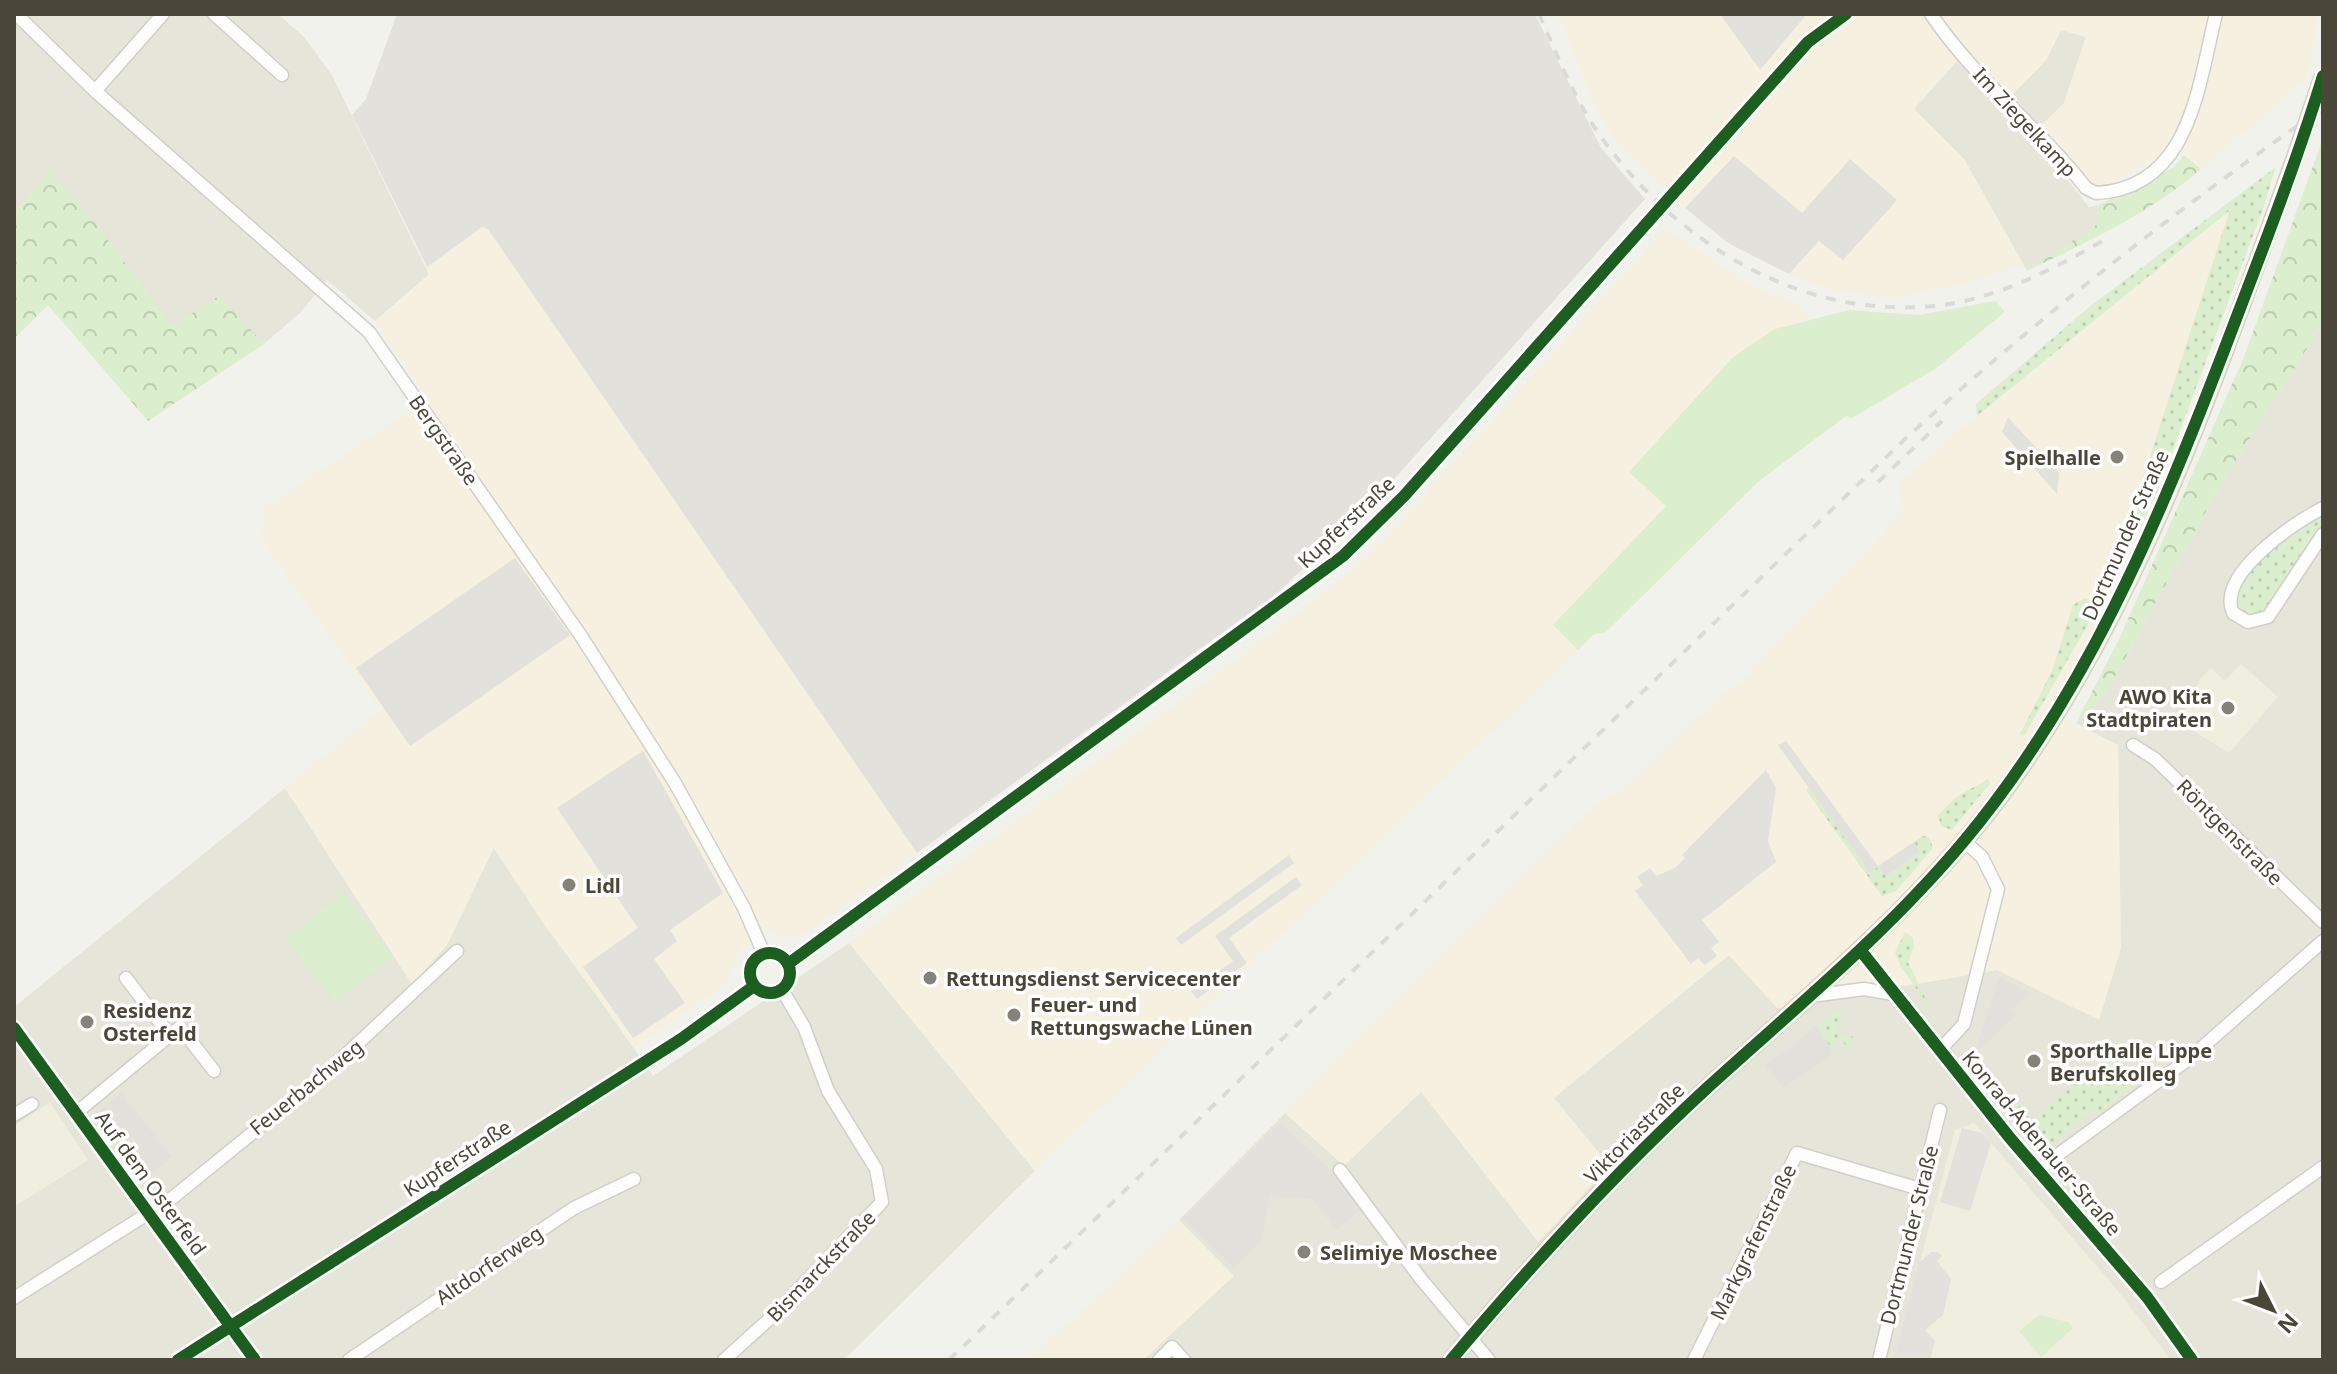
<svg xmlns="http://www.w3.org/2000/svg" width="2337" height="1374" viewBox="0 0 2337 1374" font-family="'Noto Sans',sans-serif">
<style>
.residential{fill:#e6e5da}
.commercial{fill:#f5f0e0}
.industrial{fill:#e2e1db}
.education{fill:#f0eedf}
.grass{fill:url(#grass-dots)}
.forest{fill:url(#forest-crowns)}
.garden{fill:#dbeecd}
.parking{fill:#e2e1dc}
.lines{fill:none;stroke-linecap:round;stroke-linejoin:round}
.minor-casing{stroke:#d0d0ca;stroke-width:15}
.major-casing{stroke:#d5d1ba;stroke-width:19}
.minor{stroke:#fdfdfc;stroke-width:12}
.major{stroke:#f2f0e5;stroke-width:16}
.rail{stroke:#dadad9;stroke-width:4;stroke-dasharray:10 10;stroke-linecap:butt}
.major-bridge-casing{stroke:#d5d1ba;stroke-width:19;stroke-linecap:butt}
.major-bridge{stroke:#f2f0e5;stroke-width:16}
.cycleway-casing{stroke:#fff;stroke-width:17}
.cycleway{stroke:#1b5e20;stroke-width:12}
.poi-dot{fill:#858277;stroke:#fff;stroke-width:3}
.labels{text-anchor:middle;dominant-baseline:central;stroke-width:7;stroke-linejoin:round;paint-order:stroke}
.street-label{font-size:20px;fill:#4a4638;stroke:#fff}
.poi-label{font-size:20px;font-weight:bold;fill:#4a4638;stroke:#fff;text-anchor:start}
</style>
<defs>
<pattern id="grass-dots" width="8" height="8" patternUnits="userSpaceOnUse" patternTransform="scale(2)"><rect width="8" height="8" fill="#dbeecd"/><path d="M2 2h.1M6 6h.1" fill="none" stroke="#bdcdb1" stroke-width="1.8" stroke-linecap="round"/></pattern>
<pattern id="forest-crowns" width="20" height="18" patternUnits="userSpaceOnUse" patternTransform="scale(2)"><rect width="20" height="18" fill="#dbeecd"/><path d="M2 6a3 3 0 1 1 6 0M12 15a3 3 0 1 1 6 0" fill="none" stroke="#bdcdb1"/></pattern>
</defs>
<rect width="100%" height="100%" fill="#f2f2ed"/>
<g class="residential">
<polygon points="14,14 278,14 304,37 332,75 429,275 375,321 327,280 300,313 264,344 219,297 172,327 97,225 49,170 14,214"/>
<polygon points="2061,30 2086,37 2064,103 2032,135 2089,207 2098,205 2097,225 2027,271 1964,159 1913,108 1957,61 2002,104 2046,60"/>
<polygon points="2323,323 2323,1360 1143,1360 1233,1276 1179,1220 1285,1113 1344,1165 1421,1091 1553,1098 1729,955 1778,1008 1997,970 2118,746 2076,723 2107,691 2221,484"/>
<polygon points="285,788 412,984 447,945 493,847 653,1076 849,943 1035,1171 844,1360 14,1360 14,1007"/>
</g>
<g class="commercial">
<polygon points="1558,14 1870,14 1872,17 1881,14 2318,14 2307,78 2201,169 2177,147 2105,185 2092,185 2042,125 2064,103 2086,37 2061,30 2046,60 2012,95 1966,51 1914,109 1964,159 2023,264 1967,283 1892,298 1835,291 1789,274 1728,243 1685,208 1615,139 1596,109"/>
<polygon points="2231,209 2121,545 2129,553 2105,611 2048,710 2118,745 2121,948 2099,1020 1997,970 1777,1008 1729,955 1554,1098 1610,1166 1538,1242 1421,1092 1344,1166 1285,1113 1343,1051 1598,802 1625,789 1726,690 1734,690 1904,511 1897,485 1951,437"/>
<polygon points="482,227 488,229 917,853 798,937 777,936 769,929 741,946 730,977 718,990 634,1047 541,920 494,848 447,945 412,984 285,788 381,710 260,537 265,509 427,399 375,321 428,275 427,267"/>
<polygon points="1665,228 1750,285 1800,305 1809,319 1775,329 1629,471 1667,506 1553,625 1578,650 1035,1171 849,943 1247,652 1349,572 1408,513"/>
<polygon points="1179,1220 1234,1276 1143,1360 1030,1360"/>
</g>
<polygon class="industrial" points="397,14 1535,14 1601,148 1645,199 1395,478 1280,591 917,853 488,229 482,227 427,267 352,115 366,99"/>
<g class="education">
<polygon points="2241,664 2278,697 2229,753 2179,722 2201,678 2211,668 2225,681"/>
<polygon points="50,1102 88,1160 14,1207 14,1126"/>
<polygon points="1974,1123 2118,1291 2171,1360 1894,1360 1955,1130"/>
</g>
<g class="grass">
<polygon points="2276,167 2263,209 2157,492 2139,530 2125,550 2121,545 2230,210 1977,416 1976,404 2089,307"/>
<polygon points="2323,514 2323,529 2264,615 2246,617 2234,605 2237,582 2250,568 2286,537"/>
<polygon points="2085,598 2099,605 2024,736 2020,734 2052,671 2073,605"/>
<polygon points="1988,779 1990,783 1952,830 1941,826 1938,815 1955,798"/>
<polygon points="1809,788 1870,873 1878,867 1886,876 1920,852 1914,842 1922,836 1929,837 1933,848 1896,891 1882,896 1806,790"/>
<polygon points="1905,932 1913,938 1914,947 1908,962 1931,1010 1900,965 1895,952"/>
<polygon points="1842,1007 1837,1033 1858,1038 1847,1047 1841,1039 1830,1046 1816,1025"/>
<polygon points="2112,1053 2138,1083 2096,1114 2092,1109 2047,1147 2038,1144 1998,1096 2008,1093 2031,1120"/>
</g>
<g class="forest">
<polygon points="2323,138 2323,323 2221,484 2107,691 2076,723 2121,635 2244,357"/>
<path d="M2184 155 2201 169C2149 214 2089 241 2027 271L2096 225 2099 205 2174 167Z"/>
<polygon points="49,169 97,225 172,326 219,296 264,344 148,421 48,305 14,339 14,214"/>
</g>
<g class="garden">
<polygon points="1996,301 2005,312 1935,369 1852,418 1846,416 1759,481 1606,632 1594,634 1578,650 1553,625 1666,506 1629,472 1732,358 1775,329 1849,310 1918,315"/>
<polygon points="342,893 393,956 336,1002 285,939"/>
<polygon points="2039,1315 2068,1322 2073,1328 2041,1357 2019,1331"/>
</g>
<g class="parking">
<polygon points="1720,14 1807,14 1760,70"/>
<polygon points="1734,156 1802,213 1850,159 1897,200 1843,260 1819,241 1789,274 1728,243 1685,208"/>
<polygon points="1551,214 1561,228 1592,255 1541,313 1497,275"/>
<polygon points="2008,417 2059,473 2057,494 2002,432"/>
<polygon points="515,558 570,635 410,746 356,668"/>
<polygon points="1188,564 1233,617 1058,746 1020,695"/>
<polygon points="1786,741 1878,866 1914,842 1920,852 1886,876 1878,867 1870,873 1778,745"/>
<polygon points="643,751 723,893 670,930 677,941 654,959 685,1003 633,1038 583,967 638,928 557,808"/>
<polygon points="1766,770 1776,788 1768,841 1776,862 1702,920 1719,942 1711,948 1717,956 1705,965 1698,958 1691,964 1635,891 1643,885 1637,877 1650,868 1656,876 1675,868 1685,858 1682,855"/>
<polygon points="1289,855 1294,863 1181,945 1176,938"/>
<polygon points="1296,877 1302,885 1229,938 1247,963 1197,999 1191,991 1233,961 1215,936"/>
<polygon points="1999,977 2031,994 2010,1010 2015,1016 1975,1053"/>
<polygon points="1816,1025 1832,1051 1826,1059 1783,1088 1765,1064 1785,1052"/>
<polygon points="121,1093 172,1157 147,1176 96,1113"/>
<polygon points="1280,1123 1332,1171 1361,1210 1336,1230 1312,1199 1270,1196 1261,1241 1233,1268 1183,1218"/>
<polygon points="1962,1128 1982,1133 1991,1143 1970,1211 1940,1202"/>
<polygon points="1931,1252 1938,1252 1942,1256 1937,1261 1951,1279 1943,1315 1925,1330 1935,1341 1930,1360 1894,1360 1919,1263"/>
</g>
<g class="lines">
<g class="minor-casing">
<g id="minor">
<polyline points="16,14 95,91 369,332 581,636 675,783 744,908 764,954"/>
<polyline points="214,14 282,75"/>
<path d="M1931 14C1974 79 2039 127 2086 188L2096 193C2191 188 2198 85 2216 14"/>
<polyline points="95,91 163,14"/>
<path d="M2323 508C2293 523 2216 575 2233 613L2248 622 2268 617 2323 534"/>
<polyline points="2133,745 2155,759 2323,922"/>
<polyline points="1861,951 2010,1138 2147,1297 2192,1360"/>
<circle cx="770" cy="973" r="20"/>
<polyline points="788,964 1343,556 1404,496 1808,42 1846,14"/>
<polyline points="126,978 168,1033"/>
<polyline points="1811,996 1864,989 1894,994"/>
<polyline points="14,1029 255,1360"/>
<polyline points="1939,1051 1964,1024 1998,889 1982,857 1964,841"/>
<polyline points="76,1113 180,1027 214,1071"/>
<polyline points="14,1115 32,1104"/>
<polyline points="1340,1170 1421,1279 1489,1360"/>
<polyline points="2037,1170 2190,1058 2323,941"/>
<polyline points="2161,1282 2323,1167"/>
<polyline points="14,1298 171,1199 325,1074 457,951"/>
<polyline points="178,1360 681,1039 754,986"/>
<polyline points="349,1360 574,1208 634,1179"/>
<polyline points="724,1360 777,1312 882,1202 876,1169 828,1091 804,1027 781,988"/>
<polyline points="1159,1360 1172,1347 1184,1360"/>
<polyline points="1694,1360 1797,1153 1920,1189"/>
<polyline points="1879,1360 1940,1110"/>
</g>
</g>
<g class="major-casing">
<path id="major" d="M1451 1360C1531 1265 1616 1171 1708 1087 1817 988 1932 895 2017 773 2147 589 2217 371 2294 161"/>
</g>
<use href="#minor" class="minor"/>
<use href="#major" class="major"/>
<g class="rail">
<path d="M1539 14C1557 54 1573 97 1599 134 1675 242 1798 319 1934 306 1996 300 2056 268 2109 237"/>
<polyline points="1878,482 1942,421"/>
<path d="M949 1360 1904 440C2039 317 2173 212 2323 108"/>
</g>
<g class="major-bridge-casing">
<polyline id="major-bridge" points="2294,161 2323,76"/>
</g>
<use href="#major-bridge" class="major-bridge"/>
<g class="cycleway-casing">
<g id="cycleway">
<polyline points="1861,951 2010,1138 2147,1297 2192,1360"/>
<circle cx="770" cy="973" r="20"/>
<polyline points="788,964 1343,556 1404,496 1808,42 1846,14"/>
<polyline points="14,1028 255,1360"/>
<polyline points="178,1360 681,1039 754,986"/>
<path d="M1451 1360C1531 1265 1616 1172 1707 1088 1795 1008 1887 933 1964 841 2085 696 2156 527 2223 353 2258 261 2294 170 2323 76"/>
</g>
</g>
<use href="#cycleway" class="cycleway"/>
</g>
<g class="poi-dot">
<circle cx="2117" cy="457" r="8"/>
<circle cx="2228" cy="708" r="8"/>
<circle cx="569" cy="885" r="8"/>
<circle cx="930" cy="978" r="8"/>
<circle cx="1014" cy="1015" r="8"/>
<circle cx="87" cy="1022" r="8"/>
<circle cx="2034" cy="1061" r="8"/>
<circle cx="1304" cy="1252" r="8"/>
</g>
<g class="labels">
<g class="street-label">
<text transform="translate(2025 122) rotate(47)">Im Ziegelkamp</text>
<text transform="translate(444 440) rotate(55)">Bergstraße</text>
<text transform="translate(1346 522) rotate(-43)">Kupferstraße</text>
<text transform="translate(2125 535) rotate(-66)">Dortmunder Straße</text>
<text transform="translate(2230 832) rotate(45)">Röntgenstraße</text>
<text transform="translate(306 1087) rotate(-39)">Feuerbachweg</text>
<text transform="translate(1634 1133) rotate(-45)">Viktoriastraße</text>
<text transform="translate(2042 1143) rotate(50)">Konrad-Adenauer-Straße</text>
<text transform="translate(457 1158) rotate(-33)">Kupferstraße</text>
<text transform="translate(151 1183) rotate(54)">Auf dem Osterfeld</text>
<text transform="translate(1909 1235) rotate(-76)">Dortmunder Straße</text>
<text transform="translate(1753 1242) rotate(-64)">Markgrafenstraße</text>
<text transform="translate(489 1265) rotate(-34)">Altdorferweg</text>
<text transform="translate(821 1266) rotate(-46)">Bismarckstraße</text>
</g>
<g class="poi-label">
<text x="2101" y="457" text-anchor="end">Spielhalle</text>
<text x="2212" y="696" text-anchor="end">AWO Kita<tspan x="2212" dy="23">Stadtpiraten</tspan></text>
<text x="585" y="885">Lidl</text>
<text x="946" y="978">Rettungsdienst Servicecenter</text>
<text x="1030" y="1004">Feuer- und<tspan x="1030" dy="23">Rettungswache Lünen</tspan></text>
<text x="103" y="1010">Residenz<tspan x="103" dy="23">Osterfeld</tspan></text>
<text x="2050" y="1050">Sporthalle Lippe<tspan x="2050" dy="23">Berufskolleg</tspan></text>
<text x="1320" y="1252">Selimiye Moschee</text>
</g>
</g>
<rect width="2337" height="1374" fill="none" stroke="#4a4638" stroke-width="32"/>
<g transform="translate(2273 1310) rotate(132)" stroke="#ffffff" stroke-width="6" paint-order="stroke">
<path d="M0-6L14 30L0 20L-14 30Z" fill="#4a4638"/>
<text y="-12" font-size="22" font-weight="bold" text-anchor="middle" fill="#4a4638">N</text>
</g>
</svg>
